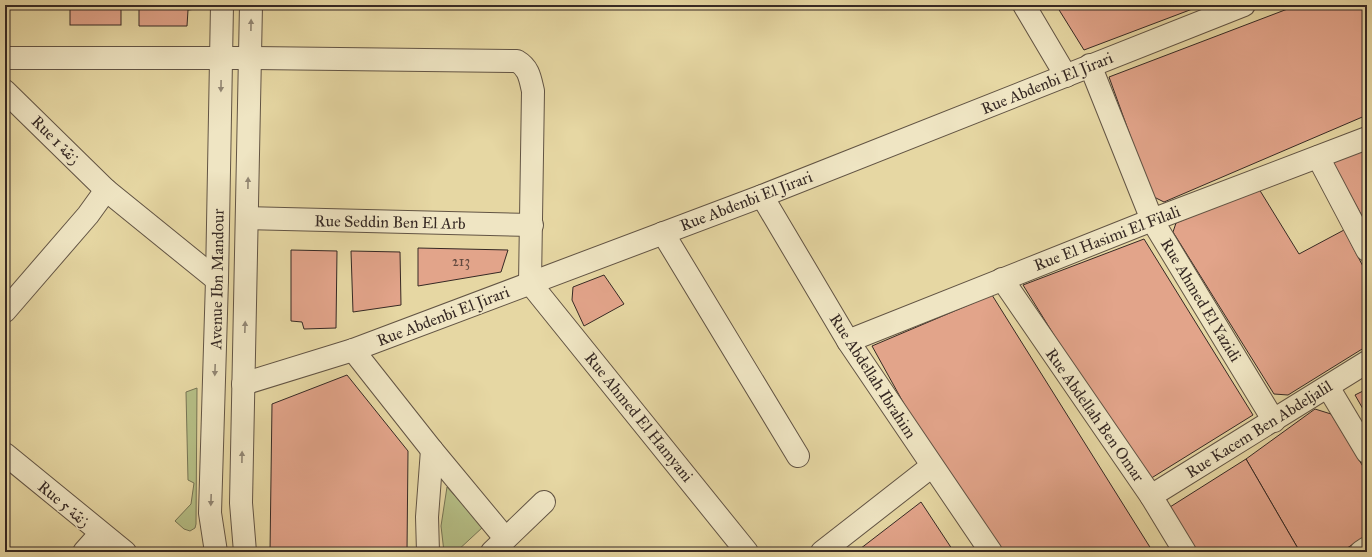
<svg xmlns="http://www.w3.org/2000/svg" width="1372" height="557" viewBox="0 0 1372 557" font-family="'IM FELL Great Primer',Amiri,serif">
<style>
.green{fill:#b5be85;stroke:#767454}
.building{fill:#e2a48a;stroke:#362924}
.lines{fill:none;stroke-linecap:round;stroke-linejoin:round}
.minor-casing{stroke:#625444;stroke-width:24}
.minor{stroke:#efe5c3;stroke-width:22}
.oneway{fill:#928774}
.labels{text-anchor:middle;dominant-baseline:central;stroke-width:3;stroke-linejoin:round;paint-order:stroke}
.number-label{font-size:14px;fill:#61483e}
.street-label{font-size:16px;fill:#362924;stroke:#efe5c3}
</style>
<rect width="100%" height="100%" fill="#e6d7a3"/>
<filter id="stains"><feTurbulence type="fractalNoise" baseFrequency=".005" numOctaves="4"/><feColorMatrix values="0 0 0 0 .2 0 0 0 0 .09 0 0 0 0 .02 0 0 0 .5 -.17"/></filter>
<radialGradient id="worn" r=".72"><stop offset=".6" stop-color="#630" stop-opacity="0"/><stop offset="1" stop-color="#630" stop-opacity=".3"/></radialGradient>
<g class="green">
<polygon points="197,388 196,524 195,528 190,531 184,529 175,521 191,504 194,483 188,480 186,392"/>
<polygon points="447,487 483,527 456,552 444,552 441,526"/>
</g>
<g class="building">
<rect x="70" y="5" width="51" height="20"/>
<polygon points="139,5 196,5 196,9 188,10 187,26 139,26"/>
<polygon points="1056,5 1203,5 1084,50"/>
<polygon points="1298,5 1367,5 1367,115 1164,202 1152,196 1109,77"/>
<polygon points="1367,149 1367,225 1332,162"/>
<polygon points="1259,189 1299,254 1344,230 1367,274 1367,346 1288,395 1274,394 1173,232 1176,223"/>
<polygon points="1144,239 1253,415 1145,482 1023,285"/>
<polygon points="418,248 508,250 501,272 418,286"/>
<polygon points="291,250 337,251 336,328 304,329 302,322 291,321"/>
<polygon points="351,251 400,252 401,305 353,312"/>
<polygon points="604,275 624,304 584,326 572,300 573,287"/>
<polygon points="992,295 1153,552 998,552 924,440 872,346"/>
<polygon points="347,375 408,451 407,552 270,552 272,404"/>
<polygon points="1367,389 1367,416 1355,395"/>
<polygon points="1315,409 1331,414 1367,473 1367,535 1341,552 1300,552 1246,459"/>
<polygon points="1246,459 1300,552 1189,552 1170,507"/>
<polygon points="921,502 954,552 856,552"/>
</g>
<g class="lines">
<g class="minor-casing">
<g id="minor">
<polyline points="1024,5 1066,76"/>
<path d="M5 58H250L517 61C529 68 530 78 533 91L530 283 747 552"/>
<polyline points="1090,65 1152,220 1274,421"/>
<polyline points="5,91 106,190 217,280"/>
<polyline points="1318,157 1367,250"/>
<polyline points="762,196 848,341 991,552"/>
<polyline points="248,218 532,225"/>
<polyline points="663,233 798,456"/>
<polyline points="1002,279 1151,496 1185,552"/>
<polyline points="5,311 88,215 106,190"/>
<polyline points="848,341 1152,220 1367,138"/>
<polyline points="353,350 432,450 505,538"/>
<polyline points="243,384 353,350 762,196 1244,5"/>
<polyline points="1328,387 1367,452"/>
<polyline points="5,454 125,552"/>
<polyline points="1151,496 1367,362"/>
<polyline points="84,552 100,534"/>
<polyline points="216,552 210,513 217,280 222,5"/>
<polyline points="245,552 241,503 251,5"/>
<polyline points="428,552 427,517 432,450"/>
<polyline points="492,552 544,502"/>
<polyline points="822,552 932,466"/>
<polyline points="1361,552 1367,548"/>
</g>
</g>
<use href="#minor" class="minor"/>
</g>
<defs><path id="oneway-solid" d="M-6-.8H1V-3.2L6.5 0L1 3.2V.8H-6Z"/></defs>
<g class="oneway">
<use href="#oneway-solid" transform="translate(251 25) rotate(-89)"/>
<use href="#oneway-solid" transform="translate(221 86) rotate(91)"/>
<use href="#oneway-solid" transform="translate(248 183) rotate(-89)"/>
<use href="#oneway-solid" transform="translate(245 327) rotate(-88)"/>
<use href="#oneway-solid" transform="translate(215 370) rotate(92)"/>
<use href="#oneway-solid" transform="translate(242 457) rotate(-89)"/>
<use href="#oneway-solid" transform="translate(211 500) rotate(92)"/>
</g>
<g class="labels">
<g class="number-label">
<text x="461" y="261">213</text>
</g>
<g class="street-label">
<text transform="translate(1047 83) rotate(-22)">Rue Abdenbi El Jirari</text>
<text transform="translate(56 140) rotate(45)">Rue 1 زنقة</text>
<text transform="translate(746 201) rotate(-21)">Rue Abdenbi El Jirari</text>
<text transform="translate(390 222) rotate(1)">Rue Seddin Ben El Arb</text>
<text transform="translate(1107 238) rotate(-21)">Rue El Hasimi El Filali</text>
<text transform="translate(217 279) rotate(-89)">Avenue Ibn Mandour</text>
<text transform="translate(1201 300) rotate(59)">Rue Ahmed El Yazidi</text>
<text transform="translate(443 316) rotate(-21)">Rue Abdenbi El Jirari</text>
<text transform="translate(873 376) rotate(57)">Rue Abdellah Ibrahim</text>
<text transform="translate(1095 415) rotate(55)">Rue Abdellah Ben Omar</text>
<text transform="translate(639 417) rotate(51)">Rue Ahmed El Hamyani</text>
<text transform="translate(1259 429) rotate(-32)">Rue Kacem Ben Abdeljalil</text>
<text transform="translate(64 504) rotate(40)">Rue 5 زنقة</text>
</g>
</g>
<rect width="1372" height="557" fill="none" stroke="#e6d7a3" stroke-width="20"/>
<rect x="6" y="6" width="1360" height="545" fill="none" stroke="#362924" stroke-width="2"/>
<rect x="10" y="10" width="1352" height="537" fill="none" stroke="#362924"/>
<rect width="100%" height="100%" filter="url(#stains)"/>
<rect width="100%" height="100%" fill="url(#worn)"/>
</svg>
